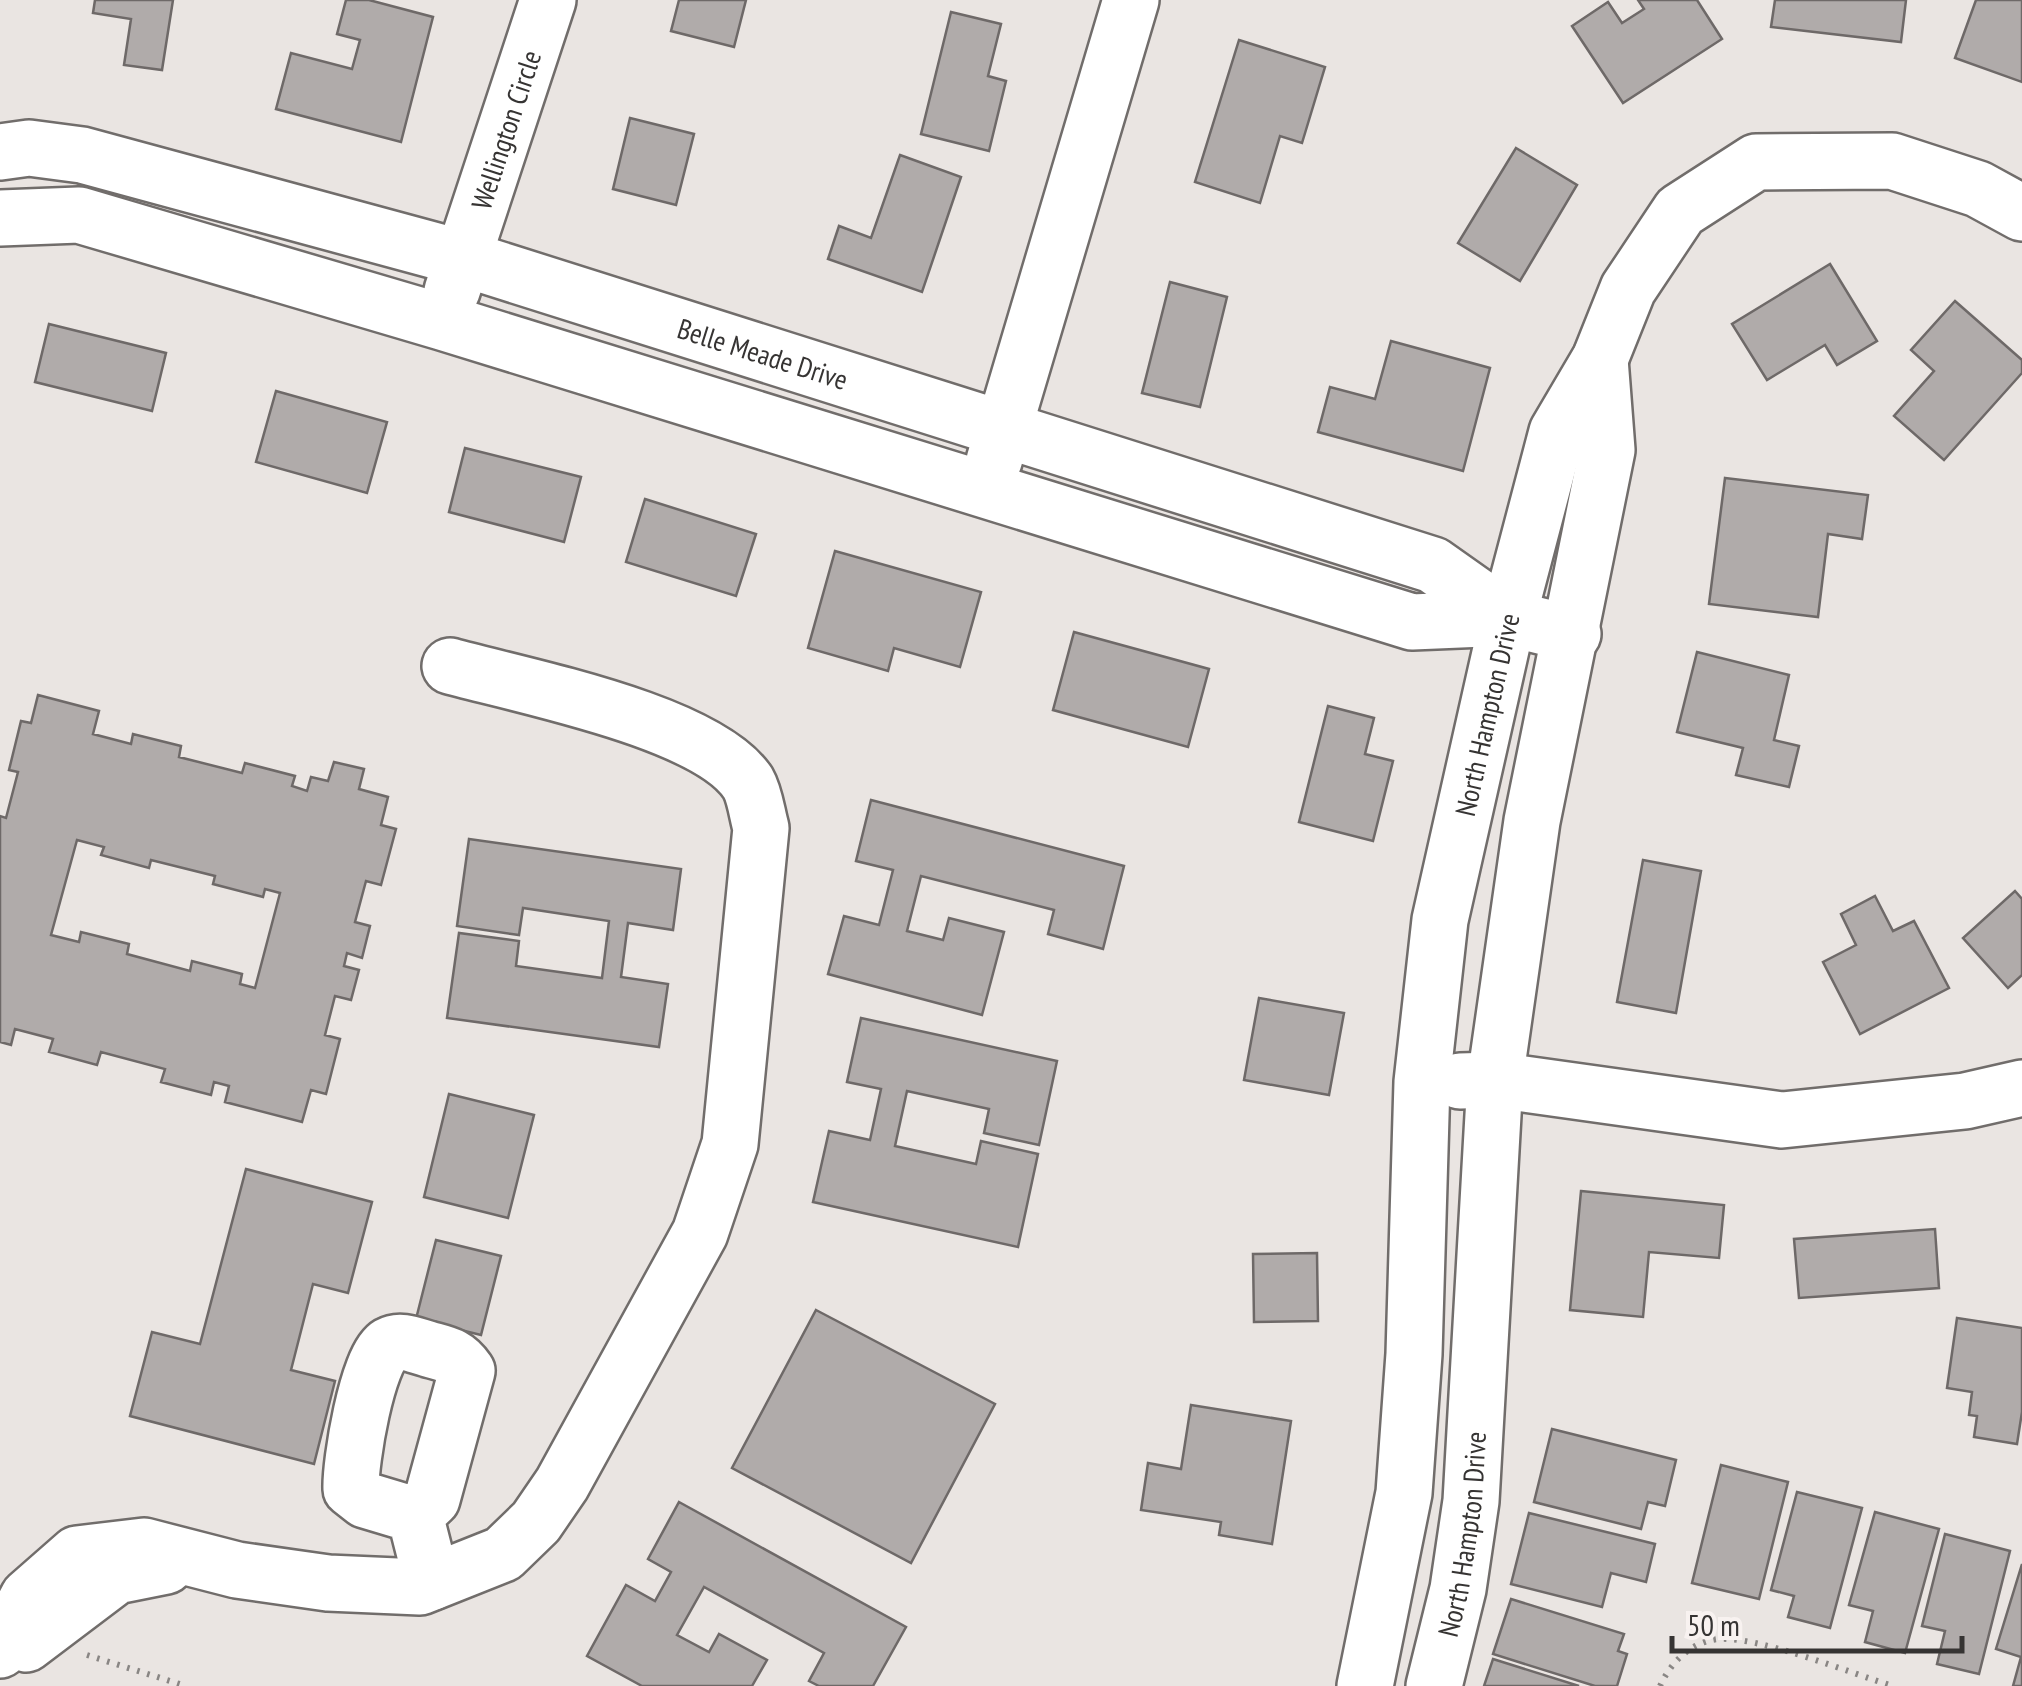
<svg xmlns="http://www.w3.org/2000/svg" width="2022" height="1686" viewBox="0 0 2022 1686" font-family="'PT Sans Narrow',sans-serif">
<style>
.building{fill:#b0abaa;stroke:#6e6968;stroke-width:2.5;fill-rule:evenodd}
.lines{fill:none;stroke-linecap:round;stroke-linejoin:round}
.minor-casing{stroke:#716d6b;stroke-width:60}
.path{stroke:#898684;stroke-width:6;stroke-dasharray:2.5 8;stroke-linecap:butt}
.minor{stroke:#fff;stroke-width:55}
.labels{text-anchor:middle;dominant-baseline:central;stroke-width:10;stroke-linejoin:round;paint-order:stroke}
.street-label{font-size:28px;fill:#363433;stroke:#f8f2f0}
</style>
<rect width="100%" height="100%" fill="#eae5e2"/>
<g class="building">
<polygon points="95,0 173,0 162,70 124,65 131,19 93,13"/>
<polygon points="346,0 369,0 433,17 401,142 276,109 291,53 352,69 360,40 337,34"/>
<polygon points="679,0 746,0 734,47 671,31"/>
<polygon points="1638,0 1697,0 1722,39 1623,103 1572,26 1608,2 1622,23 1644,9"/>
<polygon points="1775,0 1906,0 1901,42 1771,27"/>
<polygon points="1976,0 2022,0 2022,82 1955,58"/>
<polygon points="951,12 1001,24 988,76 1006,81 989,151 921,134"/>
<polygon points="1239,40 1325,67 1302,143 1280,136 1260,203 1195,182"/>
<polygon points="630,118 694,134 676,205 613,189"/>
<polygon points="1516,148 1577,185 1520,281 1458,243"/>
<polygon points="900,155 961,177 922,292 828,259 839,226 871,238"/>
<polygon points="1830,264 1877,341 1837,365 1825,345 1767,380 1732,324"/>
<polygon points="1170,282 1227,297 1200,407 1142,393"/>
<polygon points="1955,301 2022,360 2022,373 1944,460 1894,416 1934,371 1911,350"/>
<polygon points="49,324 166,353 152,411 35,382"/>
<polygon points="1391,341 1490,368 1463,471 1318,432 1330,387 1375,399"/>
<polygon points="276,391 387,422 367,493 256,462"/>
<polygon points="465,448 581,477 564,542 449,512"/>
<polygon points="1725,478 1868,495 1862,539 1828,534 1818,617 1709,604"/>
<polygon points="645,499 756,534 736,596 626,562"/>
<polygon points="835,551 981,592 960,667 894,648 888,671 808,648"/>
<polygon points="1074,632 1209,669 1188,747 1053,710"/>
<polygon points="1697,652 1789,675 1774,740 1799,746 1789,787 1736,775 1743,748 1677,732"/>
<path d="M38 695 99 711 93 734 131 744 133 734 181 746 179 757 242 773 245 763 295 776 292 786 307 791 311 777 328 781 334 762 364 769 359 789 388 797 381 825 396 829 381 885 366 881 355 922 370 926 362 958 347 953 344 966 359 970 351 1000 335 996 325 1035 340 1039 326 1094 311 1090 302 1122 225 1102 229 1086 214 1082 211 1095 161 1082 165 1069 101 1052 97 1065 49 1052 53 1039 15 1029 11 1045 0 1042V816L6 818 18 772 9 770 21 721 31 723ZM77 840 104 847 101 855 149 868 151 860 215 876 213 884 263 897 265 889 280 893 255 988 240 984 242 974 192 961 190 971 127 954 129 944 81 932 79 942 51 935Z"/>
<polygon points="1328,706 1374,718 1365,754 1393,761 1373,841 1299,822"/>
<polygon points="871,800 1124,866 1103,949 1048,934 1054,910 921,876 907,931 943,940 949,918 1004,932 982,1015 828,974 844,916 879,925 893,870 856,861"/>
<polygon points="469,839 681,869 673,930 628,923 621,977 668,984 659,1047 447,1018 459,933 519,941 516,966 602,978 609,921 523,908 519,935 457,926"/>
<polygon points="1643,860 1701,871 1676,1013 1617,1002"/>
<polygon points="2015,891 2022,899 2022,975 2008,988 1963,938"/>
<polygon points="1875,896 1893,931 1914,921 1949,988 1860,1034 1823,962 1856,945 1841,914"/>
<polygon points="1259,998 1344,1013 1329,1095 1244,1080"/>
<polygon points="861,1018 1057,1061 1039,1145 984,1133 989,1109 907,1091 895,1146 976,1164 981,1141 1038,1154 1018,1247 813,1202 829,1131 870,1140 881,1089 847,1082"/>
<polygon points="449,1094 534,1115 508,1218 424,1197"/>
<polygon points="246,1169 372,1202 348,1293 313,1284 291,1370 335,1381 314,1464 130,1416 152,1332 200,1344"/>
<polygon points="1581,1191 1724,1205 1719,1258 1649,1252 1643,1317 1570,1310"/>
<polygon points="1935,1229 1939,1288 1799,1298 1794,1239"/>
<polygon points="436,1240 501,1256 481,1335 416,1319"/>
<polygon points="1317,1253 1318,1321 1254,1322 1253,1254"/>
<polygon points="816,1310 995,1404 911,1563 732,1468"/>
<polygon points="1957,1318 2022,1328 2022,1412 2017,1444 1974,1437 1977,1416 1969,1415 1972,1392 1947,1388"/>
<polygon points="1191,1405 1291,1421 1272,1544 1219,1535 1221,1522 1141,1510 1148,1463 1181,1469"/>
<polygon points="1552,1429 1676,1460 1665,1506 1648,1502 1641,1529 1534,1502"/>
<polygon points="1721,1465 1788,1482 1759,1599 1692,1583"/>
<polygon points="1797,1492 1862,1508 1830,1628 1788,1617 1794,1596 1771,1590"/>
<polygon points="679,1502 906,1627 873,1686 819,1686 809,1681 824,1653 704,1587 677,1635 709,1652 719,1634 767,1660 752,1686 642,1686 587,1656 626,1585 655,1601 671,1572 648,1559"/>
<polygon points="1875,1512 1939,1529 1905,1653 1865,1642 1873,1611 1849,1605"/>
<polygon points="1529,1513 1655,1544 1646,1582 1611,1573 1602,1607 1511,1584"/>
<polygon points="1945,1534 2010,1551 1979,1674 1937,1664 1945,1631 1922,1626"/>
<polygon points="2022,1564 2022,1686 2013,1686 2021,1657 1996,1649"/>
<polygon points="1511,1599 1624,1634 1618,1651 1627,1654 1617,1686 1595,1686 1493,1654"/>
<polygon points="1493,1659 1579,1686 1484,1686"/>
</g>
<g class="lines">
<g class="minor-casing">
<g id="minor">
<path id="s1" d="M0 152 29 148 82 155 462 258 1433 565 1508 618"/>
<polyline points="0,218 79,215 442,322 1412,622 1508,618 1573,634"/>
<path id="s2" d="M452 291 548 0"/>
<polyline points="994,461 1131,0"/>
<polyline points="1460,1081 1495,1080 1782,1120 1965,1101 2022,1088"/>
<path d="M415 1515 432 1499 467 1371C456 1355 446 1354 428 1349 416 1346 401 1338 389 1345 367 1358 350 1463 351 1489L365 1500 415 1515 432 1582"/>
<polyline points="26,1644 116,1576 166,1566"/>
<path d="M0 1650 28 1597 77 1554 144 1546 237 1570 328 1583 420 1587 503 1554 536 1522 562 1484 700 1233 730 1144 761 828C757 814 755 795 748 783 707 721 522 686 450 666"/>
<path id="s3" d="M1365 1686 1404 1493 1414 1354 1422 1082 1440 920 1508 618 1557 432 1600 359 1628 289 1680 211 1756 162 1892 161 1978 189 2022 213"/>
<path id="s4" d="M1434 1686 1458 1589 1471 1501 1495 1080 1532 821 1607 450 1600 359"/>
</g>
</g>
<g class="path">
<polyline points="87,1655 186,1686"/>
<path d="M1660 1686C1671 1662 1691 1642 1718 1639 1759 1636 1850 1673 1893 1686"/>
</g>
<use href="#minor" class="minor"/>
</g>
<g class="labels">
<g class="street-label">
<text stroke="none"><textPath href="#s2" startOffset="170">Wellington Circle</textPath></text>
<text stroke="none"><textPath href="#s1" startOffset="792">Belle Meade Drive</textPath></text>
<text stroke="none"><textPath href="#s3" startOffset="982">North Hampton Drive</textPath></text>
<text stroke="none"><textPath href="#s4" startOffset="155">North Hampton Drive</textPath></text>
</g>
</g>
<path d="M1672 1636v15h290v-15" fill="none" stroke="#363433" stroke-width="5"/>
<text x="1687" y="1636" font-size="30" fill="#363433" stroke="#f8f2f0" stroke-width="8" paint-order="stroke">50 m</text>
</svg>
